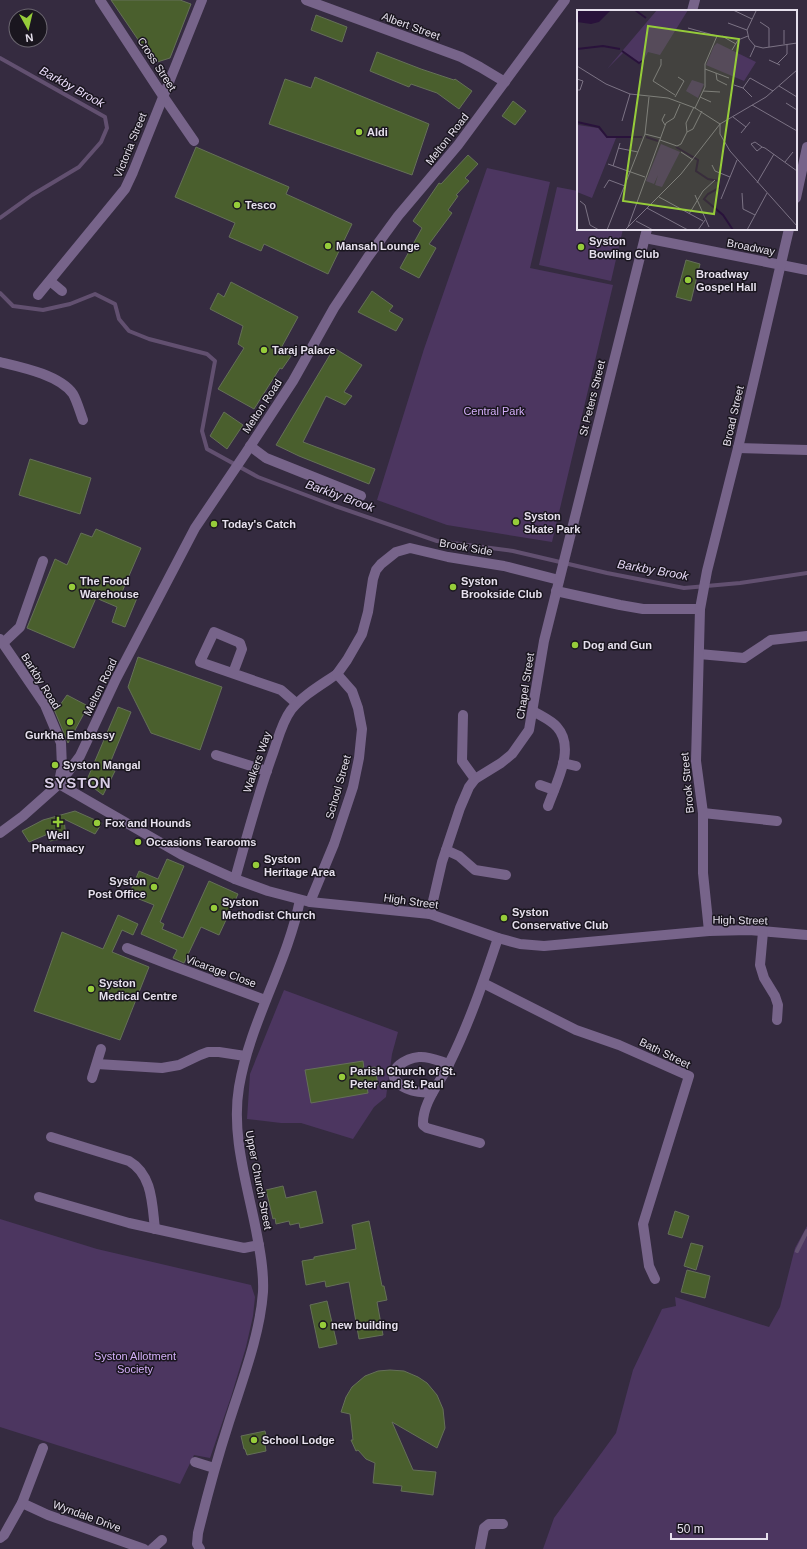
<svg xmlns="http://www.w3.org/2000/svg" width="807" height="1549" viewBox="0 0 807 1549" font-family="Arial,sans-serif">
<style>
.green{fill:#4c3660}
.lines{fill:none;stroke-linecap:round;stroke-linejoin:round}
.stream{stroke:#625070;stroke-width:4}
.building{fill:#4a5f2d;stroke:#657058}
.minor{stroke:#77648a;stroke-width:10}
.poi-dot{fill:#96cc3a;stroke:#1a161f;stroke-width:1.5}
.labels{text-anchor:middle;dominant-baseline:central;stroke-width:3;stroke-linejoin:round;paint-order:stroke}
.street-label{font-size:11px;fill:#e6e0ed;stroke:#1a161f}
.poi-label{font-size:11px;font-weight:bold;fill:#e6e0ed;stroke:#1a161f;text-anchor:start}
.park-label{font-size:11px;fill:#d4aff9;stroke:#1a161f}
.water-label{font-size:12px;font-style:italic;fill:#e8daf8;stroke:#1a161f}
.district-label{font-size:15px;font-weight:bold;letter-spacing:1px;fill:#dacee8;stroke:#1a161f}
.inset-river{fill:none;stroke:#29123b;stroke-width:2}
.inset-road{fill:none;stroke:#7c7385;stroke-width:1}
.view{fill:#96cc3a;fill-opacity:0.15;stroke:#96cc3a;stroke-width:2}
.inset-edge{fill:none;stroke:#e6e0ed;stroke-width:2}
</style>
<rect width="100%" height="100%" fill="#352b40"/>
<g class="green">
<polygon points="487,168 550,182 530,268 613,285 552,542 447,525 377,500 424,349"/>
<polygon points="557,187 578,191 578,229 623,229 611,281 539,265"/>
<polygon points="284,990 398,1032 392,1054 386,1097 374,1107 353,1139 301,1123 281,1123 247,1119 250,1074"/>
<polygon points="0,1219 97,1249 251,1285 255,1297 253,1316 246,1347 231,1397 210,1458 194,1455 180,1484 0,1427"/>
<polygon points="807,1226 807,1549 543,1549 554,1518 616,1433 633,1370 662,1309 676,1306 675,1297 769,1327 780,1307 795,1248"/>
</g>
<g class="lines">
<g class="stream">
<polyline points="0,58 105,117 107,128 101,142 79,167 32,195 0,218"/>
<polyline points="0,293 13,306 43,310 70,304 95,294 115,304 119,319 129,331 149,339 207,354 215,361 202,431 207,449 258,477 335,506 437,541 513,551 607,573 684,588 740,583 807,573"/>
<polyline points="797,1251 807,1231"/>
</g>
</g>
<g class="building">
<polygon points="111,0 180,0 191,4 170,58 154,63"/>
<polygon points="316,15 347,27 342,42 311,30"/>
<polygon points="377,52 421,69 454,80 455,79 472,91 459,109 437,93 411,84 409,87 370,71"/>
<polygon points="315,77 429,124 412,175 269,124 285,79 311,88"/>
<polygon points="513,101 526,111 515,125 502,116"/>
<polygon points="196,147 289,187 286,194 352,224 328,274 264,244 261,251 229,237 235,223 175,197"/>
<polygon points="468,155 478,164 465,178 469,181 456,195 458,196 448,210 452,213 429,244 436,248 419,278 400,268 422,228 413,221 439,183 441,184"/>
<polygon points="686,260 700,264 691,301 676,297"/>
<polygon points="231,282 298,317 280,350 291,356 282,369 280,368 254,409 218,389 244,348 238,344 243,326 210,309 218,293 224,297"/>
<polygon points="372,291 393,306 389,311 403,319 396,331 358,312"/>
<polygon points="334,348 362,365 344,392 352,396 345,405 326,396 303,442 375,469 369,484 299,456 276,445"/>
<polygon points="224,412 243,425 227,449 210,436"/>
<polygon points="30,459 91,478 80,514 19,495"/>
<polygon points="96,529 141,548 122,592 137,598 125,627 112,622 117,607 96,598 74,648 27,628 55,559 67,565 81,533 92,537"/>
<polygon points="138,657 222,687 200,750 151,733 128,687"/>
<polygon points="45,689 60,705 67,695 88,706 68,743 51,702 43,690"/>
<polygon points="118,707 131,712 108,768 115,771 103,795 86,782"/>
<polygon points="75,811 102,823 95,834 64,819 66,838 50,841 48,834 29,842 22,831 43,820"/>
<polygon points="167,859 184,866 160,922 164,924 162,929 183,938 209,881 238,894 219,935 201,927 184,963 173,958 177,950 141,934 154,905 129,895 139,871 158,879"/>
<polygon points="118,915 138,924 133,935 122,930 112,952 149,967 120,1040 34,1011 62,932 103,949"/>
<polygon points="363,1061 364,1069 375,1067 378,1085 367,1087 368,1093 311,1103 305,1070"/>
<polygon points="283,1186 286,1198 316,1191 323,1223 300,1228 299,1223 290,1225 289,1221 276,1224 275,1218 273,1219 266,1190"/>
<polygon points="675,1211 689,1216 682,1238 668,1234"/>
<polygon points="369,1221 382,1286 384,1286 387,1300 377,1302 383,1335 359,1339 349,1282 326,1287 325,1281 306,1285 302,1261 314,1259 314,1257 356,1249 352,1225"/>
<polygon points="691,1243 703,1246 696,1270 684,1266"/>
<polygon points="687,1270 710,1276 705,1298 681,1292"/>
<polygon points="327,1301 337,1344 319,1348 310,1305"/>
<polygon points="390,1370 404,1371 418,1377 427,1383 437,1395 443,1409 445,1428 437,1448 392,1422 413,1470 436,1472 433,1495 401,1491 402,1486 373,1483 375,1463 366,1459 358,1450 356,1451 351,1440 353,1440 350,1414 341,1412 346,1397 352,1387 365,1376 378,1371"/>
<polygon points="265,1431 268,1444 265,1445 266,1451 247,1455 245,1449 244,1449 241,1436"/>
</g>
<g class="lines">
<g class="minor">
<polyline points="100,0 163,96 194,141"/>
<polyline points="306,0 461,57 480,67 505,82"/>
<polyline points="692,11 695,0"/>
<polyline points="796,198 807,147"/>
<polyline points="645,238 807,270"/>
<polyline points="50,281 62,291"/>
<polyline points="38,295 125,189 133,172 202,0"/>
<path d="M0 362C21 367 60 375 73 394 77 401 80 412 83 420"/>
<polyline points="250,446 266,458 361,496"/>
<polyline points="738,448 807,450"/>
<polyline points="556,591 620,605 643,609 700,609"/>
<polyline points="0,639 45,705 61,743 62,767 59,782"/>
<polyline points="3,643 20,627 43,561"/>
<polyline points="699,654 744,658 771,640 807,636"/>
<polyline points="233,673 242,649 240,643 214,632 200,662 281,690 296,703"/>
<path d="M533 711C541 716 551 720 557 727 576 748 556 783 548 806"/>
<polyline points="463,715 462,761 475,779"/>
<polyline points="216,755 267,771"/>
<polyline points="563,763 576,766"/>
<polyline points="59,784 182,855 235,879 268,891 310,902 430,914 498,938 520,944 544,946 709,931 749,930 807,935"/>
<polyline points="540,785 554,790"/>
<polyline points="703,813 777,821"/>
<polyline points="0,833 23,816 59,784 80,756 116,679 195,528 245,454 293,381 334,308 368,257 398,216 458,145 565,0"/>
<polyline points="446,850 459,856 475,870 506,875"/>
<path d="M235 879C247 836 258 794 273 753 278 739 282 722 291 710 303 695 321 685 337 674"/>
<polyline points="310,902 334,844 353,787 359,758 362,729 358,708 352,691 337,674 347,660 362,634 368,612 373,579 376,570 381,564 396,552 410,548 448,557 504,566 559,580"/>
<polyline points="430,914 442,862 460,808 469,787 475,779 501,763 512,754 529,730 544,641 647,229"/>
<polyline points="709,931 703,873 703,813 696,761 700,609 707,571 738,448 789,229"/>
<polyline points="763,932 760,965 764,978 775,996 778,1005 777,1020"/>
<polyline points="127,948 168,964 265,1000"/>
<polyline points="483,983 576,1030 619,1045 689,1076 643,1224 649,1266 655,1279"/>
<polyline points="97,1064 162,1068 179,1065 200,1055 208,1052 219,1052 245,1056"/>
<polyline points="92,1078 101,1049"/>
<path d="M432 1093C420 1092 406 1092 397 1082 385 1069 408 1058 419 1057 429 1056 439 1061 449 1064"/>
<path d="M51 1137 129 1161C153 1175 152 1205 155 1229"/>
<path d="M480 1143 427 1128 423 1125C422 1103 440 1083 449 1064 469 1024 484 980 498 938"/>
<polyline points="39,1197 129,1223 206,1240 244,1248 259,1245"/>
<polyline points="195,1462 214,1468"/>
<polyline points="22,1503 48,1515 144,1549"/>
<polyline points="0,1538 4,1535 22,1503 43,1448"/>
<polyline points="152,1549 162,1540"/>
<path d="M200 1549 197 1544 198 1533C207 1496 217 1459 229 1422 242 1381 260 1335 263 1292 264 1271 260 1250 256 1230 247 1183 231 1135 239 1087 250 1022 287 964 300 900"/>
<polyline points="480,1549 484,1528 489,1524 503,1524"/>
</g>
</g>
<g class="poi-dot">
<circle cx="359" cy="132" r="4"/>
<circle cx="237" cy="205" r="4"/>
<circle cx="328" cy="246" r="4"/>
<circle cx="581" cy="247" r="4"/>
<circle cx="688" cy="280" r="4"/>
<circle cx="264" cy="350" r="4"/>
<circle cx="516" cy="522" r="4"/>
<circle cx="214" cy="524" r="4"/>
<circle cx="72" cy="587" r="4"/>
<circle cx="453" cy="587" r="4"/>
<circle cx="575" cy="645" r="4"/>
<circle cx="70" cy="722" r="4"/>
<circle cx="55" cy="765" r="4"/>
<path d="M56 816h4v4h4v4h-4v4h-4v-4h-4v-4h4z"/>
<circle cx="97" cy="823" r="4"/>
<circle cx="138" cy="842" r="4"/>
<circle cx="256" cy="865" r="4"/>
<circle cx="154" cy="887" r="4"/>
<circle cx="214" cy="908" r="4"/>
<circle cx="504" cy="918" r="4"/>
<circle cx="91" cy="989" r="4"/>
<circle cx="342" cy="1077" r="4"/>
<circle cx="323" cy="1325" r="4"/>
<circle cx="254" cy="1440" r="4"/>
</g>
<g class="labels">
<g class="street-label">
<text transform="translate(411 26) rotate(20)">Albert Street</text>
<text transform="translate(157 64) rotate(57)">Cross Street</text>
<text transform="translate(447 139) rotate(-52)">Melton Road</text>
<text transform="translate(130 145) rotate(-68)">Victoria Street</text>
<text transform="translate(751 247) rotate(11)">Broadway</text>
<text transform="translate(592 398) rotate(-76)">St Peters Street</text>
<text transform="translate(262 406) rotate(-57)">Melton Road</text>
<text transform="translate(733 416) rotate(-77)">Broad Street</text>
<text transform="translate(466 547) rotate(10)">Brook Side</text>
<text transform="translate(41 681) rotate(58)">Barkby Road</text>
<text transform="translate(525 686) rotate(-81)">Chapel Street</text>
<text transform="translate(100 687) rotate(-64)">Melton Road</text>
<text transform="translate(257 762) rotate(-71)">Walkers Way</text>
<text transform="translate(687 783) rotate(-95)">Brook Street</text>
<text transform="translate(338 787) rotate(-74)">School Street</text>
<text transform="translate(411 901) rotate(8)">High Street</text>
<text transform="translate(740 920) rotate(1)">High Street</text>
<text transform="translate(221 971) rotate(20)">Vicarage Close</text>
<text transform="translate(665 1053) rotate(26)">Bath Street</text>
<text transform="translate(259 1180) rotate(79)">Upper Church Street</text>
<text transform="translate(87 1516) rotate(20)">Wyndale Drive</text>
</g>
<g class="poi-label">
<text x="367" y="132">Aldi</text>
<text x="245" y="205">Tesco</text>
<text x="589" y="241">Syston<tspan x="589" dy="13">Bowling Club</tspan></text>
<text x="336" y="246">Mansah Lounge</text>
<text x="696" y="274">Broadway<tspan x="696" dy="13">Gospel Hall</tspan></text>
<text x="272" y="350">Taraj Palace</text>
<text x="524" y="516">Syston<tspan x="524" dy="13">Skate Park</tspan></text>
<text x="222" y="524">Today's Catch</text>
<text x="80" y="581">The Food<tspan x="80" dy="13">Warehouse</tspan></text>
<text x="461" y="581">Syston<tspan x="461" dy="13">Brookside Club</tspan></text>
<text x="583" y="645">Dog and Gun</text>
<text x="70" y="735" text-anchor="middle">Gurkha Embassy</text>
<text x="63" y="765">Syston Mangal</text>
<text x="105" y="823">Fox and Hounds</text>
<text x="58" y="835" text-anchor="middle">Well<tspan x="58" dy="13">Pharmacy</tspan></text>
<text x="146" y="842">Occasions Tearooms</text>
<text x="264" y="859">Syston<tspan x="264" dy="13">Heritage Area</tspan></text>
<text x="146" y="881" text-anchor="end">Syston<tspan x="146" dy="13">Post Office</tspan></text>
<text x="222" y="902">Syston<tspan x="222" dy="13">Methodist Church</tspan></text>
<text x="512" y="912">Syston<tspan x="512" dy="13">Conservative Club</tspan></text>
<text x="99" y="983">Syston<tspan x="99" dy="13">Medical Centre</tspan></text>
<text x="350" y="1071">Parish Church of St.<tspan x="350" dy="13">Peter and St. Paul</tspan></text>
<text x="331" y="1325">new building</text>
<text x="262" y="1440">School Lodge</text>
</g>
<g class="park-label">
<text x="494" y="411">Central Park</text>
<text x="135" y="1356">Syston Allotment<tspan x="135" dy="13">Society</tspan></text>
</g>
<g class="water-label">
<text transform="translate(72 87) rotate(29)">Barkby Brook</text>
<text transform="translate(340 496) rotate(20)">Barkby Brook</text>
<text transform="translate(653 570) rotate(10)">Barkby Brook</text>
</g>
<g class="district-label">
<text x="78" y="782">SYSTON</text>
</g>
</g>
<g transform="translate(577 10)">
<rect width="220" height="220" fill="#352b40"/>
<path d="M80 0H111L83 45 71 42 65 53 62 54 47 42 30 59ZM140 33 179 52 167 71 129 55 137 36ZM115 70 127 74 121 88 109 81ZM1 115 21 118 30 128H39L15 188 0 182ZM84 134 103 142 85 177 78 175 81 165 77 174 69 171Z" fill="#4c3660"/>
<path d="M0 0H34L22 12 14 14 0 12Z" fill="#29123b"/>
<path class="inset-river" d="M58 0 69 8M0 39 26 36 43 39M45 41 62 53 67 50M0 112 22 117 30 127H65M69 127 81 131M99 137 121 150 119 161 131 169 142 171V178L131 184 127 189 146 205 156 220"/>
<path class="inset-road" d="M156 0 175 9M179 1 170 20 172 29 178 36 186 38 220 33M183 12 192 18V37M151 13 170 20M111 18 140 26 128 54V77L118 98M207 20V34M145 26 159 34M155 40 161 30 171 26M173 47 178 36M84 49V55L76 71 98 85M192 50 203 55M200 54 210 44V34M0 56 29 74 53 84 91 88 118 98 143 114M128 59 152 68M139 63 140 70 150 75M0 69 6 71 3 80H0M157 75 166 78 173 68 196 81M202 76 220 87M166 78 175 87M126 81 143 82M98 87 107 71 101 67M123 87 134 92M209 93 220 100M175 95 220 121M88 104 85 110 88 115M156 107 169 117M45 111 53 84M143 114V124L153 141 220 216M110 122 116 119 125 101M164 123 173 112M68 124 84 128M83 130 100 136 104 134 110 122 109 113 117 97M185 137 178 132 174 134 180 141 185 137 188 138 220 161M41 138 61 142M104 142 116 150M208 152 216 142M31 154 68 167M135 155 138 161 153 167M36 156 43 133M180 173 197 144M27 178 32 170 48 176M165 183 166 199 178 205M118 185 132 217M82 187 126 211M144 189 160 150M3 191 8 195 13 215 22 220M70 198 111 220M112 204 126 181 138 170M59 211 76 220M51 217 89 113 97 108 103 94M30 220 68 124 72 87M48 220 104 164 143 114 189 87 220 60M121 220 128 210M170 220 190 183"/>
<path class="view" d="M71 16 162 29 137 204 46 191Z"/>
<rect width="220" height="220" class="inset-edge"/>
</g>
<g transform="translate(28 28) rotate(172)"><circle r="19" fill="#1a161f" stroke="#6c6771"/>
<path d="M0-3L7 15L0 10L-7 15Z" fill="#96cc3a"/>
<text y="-6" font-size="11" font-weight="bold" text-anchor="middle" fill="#e6e0ed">N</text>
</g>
<path d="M671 1533v6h96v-6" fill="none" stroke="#e6e0ed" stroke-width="2"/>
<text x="677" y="1533" font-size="12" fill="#e6e0ed" stroke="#1a161f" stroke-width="3" paint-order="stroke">50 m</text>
</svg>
